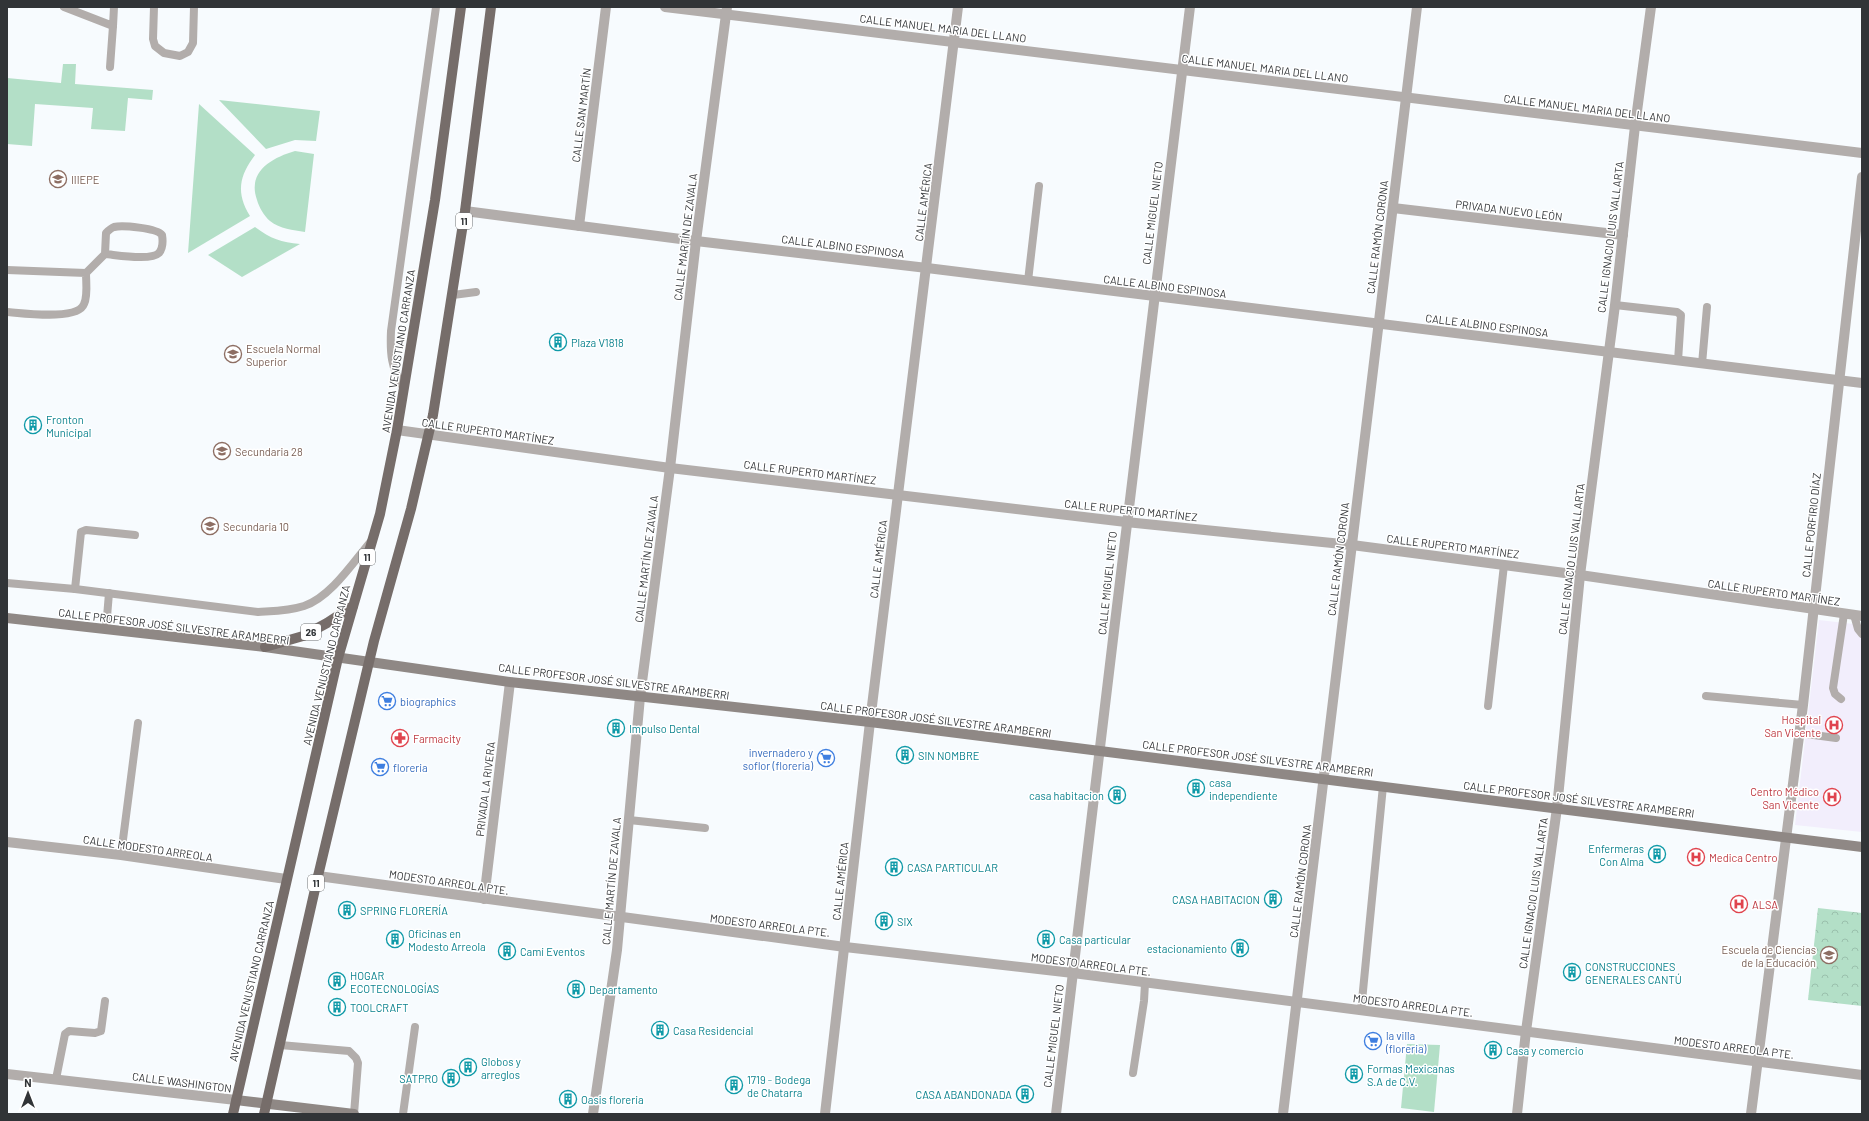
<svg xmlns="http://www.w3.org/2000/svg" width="1869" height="1121" viewBox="0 0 1869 1121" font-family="Barlow,sans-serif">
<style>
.medical{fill:#f2eefc}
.green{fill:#b3dfc7}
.forest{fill:url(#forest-crowns)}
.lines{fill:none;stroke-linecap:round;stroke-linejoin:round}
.service{stroke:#b2adab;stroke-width:8}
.minor{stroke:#b2adab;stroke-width:10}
.tertiary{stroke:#b2adab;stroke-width:10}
.secondary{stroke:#8f8885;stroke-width:10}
.primary{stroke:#766d6a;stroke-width:10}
.labels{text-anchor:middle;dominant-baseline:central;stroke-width:3;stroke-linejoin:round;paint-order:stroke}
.shield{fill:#fff;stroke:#6f7173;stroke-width:1}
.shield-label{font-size:10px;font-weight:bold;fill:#313437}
.street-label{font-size:11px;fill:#313437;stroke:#fff}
.education-label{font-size:11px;fill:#785e54;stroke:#fff;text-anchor:start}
.culture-label{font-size:11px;fill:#0d838f;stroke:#fff;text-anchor:start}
.shop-label{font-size:11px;fill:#366cbe;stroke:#fff;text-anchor:start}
.health-label{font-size:11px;fill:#be3a42;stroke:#fff;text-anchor:start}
</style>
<defs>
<pattern id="forest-crowns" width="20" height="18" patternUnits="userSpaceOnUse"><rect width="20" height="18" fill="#b3dfc7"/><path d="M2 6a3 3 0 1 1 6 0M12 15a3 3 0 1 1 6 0" fill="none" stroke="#9ac0ac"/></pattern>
</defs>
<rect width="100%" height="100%" fill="#f7fbfe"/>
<polygon class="medical" points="1819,620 1862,625 1862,832 1795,825"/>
<g class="green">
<polygon points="63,64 76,64 75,84 153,90 152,100 128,98 125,131 91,129 93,108 35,104 32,146 7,144 7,78 61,83"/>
<polygon points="219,100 320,111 316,141 295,140 266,149"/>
<path d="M199 104 255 155C239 176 236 193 250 216L188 253Z"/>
<path d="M295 151 314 154 305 232C293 230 280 229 270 221 264 216 259 207 257 200 247 172 271 158 295 151Z"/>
<path d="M255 227C271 239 281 242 300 244L242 277 208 255Z"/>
<polygon points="1407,1044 1440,1045 1434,1112 1401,1108"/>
</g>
<polygon class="forest" points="1818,908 1862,913 1862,1006 1808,1000"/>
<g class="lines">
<g class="service">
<polyline points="64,7 113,26 114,7"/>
<polyline points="154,7 153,39 155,46 164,53 180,56 188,52 193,43 194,7"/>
<polyline points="110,67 113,26"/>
<path d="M7 270 86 273C86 282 88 296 84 304 78 321 22 313 7 312"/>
<path d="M86 273 105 254 106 233C109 230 111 228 114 227 122 225 157 228 162 235 163 241 163 248 159 253 151 261 117 255 105 254"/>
<polyline points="1028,281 1039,186"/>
<polyline points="453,295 476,292"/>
<polyline points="1615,305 1677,312 1681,315 1678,361"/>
<polyline points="1702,364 1707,307"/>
<path d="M403 387C391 368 390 353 391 331L436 7"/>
<path d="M7 583 75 589 258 612C274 611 289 611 304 606 331 597 354 561 372 540"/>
<polyline points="75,589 81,532 86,530 135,535"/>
<polyline points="1854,615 1858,629 1862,634"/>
<polyline points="106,629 109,593"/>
<polyline points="1706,696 1803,705"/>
<polyline points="1841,699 1835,694 1833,688 1844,614"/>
<polyline points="1488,706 1504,565"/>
<polyline points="1799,733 1836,738"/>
<polyline points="629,820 705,828"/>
<polyline points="121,855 138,723"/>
<polyline points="1361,1011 1383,786"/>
<polyline points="280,1045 349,1051 356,1058 358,1063 354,1114"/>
<polyline points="1133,1073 1144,1001 1145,983"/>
<polyline points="56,1079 65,1034 69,1031 95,1033 101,1031 105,1001"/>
<polyline points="403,1114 415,1027"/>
</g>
<g class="minor">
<polyline points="665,7 1862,153"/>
<polyline points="1393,208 1623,235"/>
<polyline points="465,211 696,241 927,268 1862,383"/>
<polyline points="579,226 606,7"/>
<polyline points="397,430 670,468 1126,522 1352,545 1580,575 1862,616"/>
<polyline points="7,842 121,855 286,879"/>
<polyline points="318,876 845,947 1073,973 1862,1075"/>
<polyline points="484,899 510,682"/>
<polyline points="593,1114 617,950 640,697 670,468 696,241 727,7"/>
<polyline points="825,1114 870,722 958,7"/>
<path d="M1056 1114C1102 745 1142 376 1190 7"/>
<polyline points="1283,1114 1417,7"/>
<polyline points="1517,1114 1526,1031 1557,808 1580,575 1615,305 1635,126 1651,7"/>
<polyline points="1751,1114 1803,705 1862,177"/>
</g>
<polyline class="tertiary" points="7,1074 236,1100"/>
<g class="secondary">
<polyline points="7,618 265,647 510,682 870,722 1100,751 1862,847"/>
<polyline points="236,1100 354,1114"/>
</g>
<g class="primary">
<polyline points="265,647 303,636 327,623 353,606"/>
<polyline points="233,1114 338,658 380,514 397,430 435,200 461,7"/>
<polyline points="264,1114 318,876 374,641 411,509 433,415 465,211 491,7"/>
</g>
</g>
<defs>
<g id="school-ring" transform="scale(0.9)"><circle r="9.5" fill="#fff" stroke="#8d6e63" stroke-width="1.5"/><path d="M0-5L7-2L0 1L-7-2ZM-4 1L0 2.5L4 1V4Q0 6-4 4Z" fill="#8d6e63"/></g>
<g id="building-ring" transform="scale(0.9)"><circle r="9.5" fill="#fff" stroke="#0f9aa8" stroke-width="1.5"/><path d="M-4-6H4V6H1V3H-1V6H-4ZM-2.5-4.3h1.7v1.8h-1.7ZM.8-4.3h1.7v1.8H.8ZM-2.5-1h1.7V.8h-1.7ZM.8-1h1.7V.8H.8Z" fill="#0f9aa8"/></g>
<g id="supermarket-ring" transform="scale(0.9)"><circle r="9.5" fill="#fff" stroke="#3f7fe0" stroke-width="1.5"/><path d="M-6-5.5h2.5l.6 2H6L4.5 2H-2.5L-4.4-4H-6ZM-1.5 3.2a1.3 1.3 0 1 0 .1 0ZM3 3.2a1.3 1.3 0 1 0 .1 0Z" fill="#3f7fe0"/></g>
<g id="hospital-ring" transform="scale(0.9)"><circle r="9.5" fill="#fff" stroke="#e0444e" stroke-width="1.5"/><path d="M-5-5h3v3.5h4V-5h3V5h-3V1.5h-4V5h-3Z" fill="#e0444e"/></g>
<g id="pharmacy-ring" transform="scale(0.9)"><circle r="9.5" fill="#fff" stroke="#e0444e" stroke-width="1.5"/><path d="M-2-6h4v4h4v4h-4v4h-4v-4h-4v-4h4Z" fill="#e0444e"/></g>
</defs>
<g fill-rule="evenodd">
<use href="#school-ring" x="58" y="179"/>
<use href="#building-ring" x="558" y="342"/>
<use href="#school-ring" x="233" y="354"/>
<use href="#building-ring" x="33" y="425"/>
<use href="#school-ring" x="222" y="451"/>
<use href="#school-ring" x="210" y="526"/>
<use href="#supermarket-ring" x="387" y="701"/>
<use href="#hospital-ring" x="1834" y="725"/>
<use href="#building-ring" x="616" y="728"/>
<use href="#pharmacy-ring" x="400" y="738"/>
<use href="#building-ring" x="905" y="755"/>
<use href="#supermarket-ring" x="826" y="758"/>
<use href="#supermarket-ring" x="380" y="767"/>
<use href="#building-ring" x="1196" y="788"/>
<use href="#building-ring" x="1117" y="795"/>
<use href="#hospital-ring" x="1832" y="797"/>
<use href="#building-ring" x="1657" y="854"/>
<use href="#hospital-ring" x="1696" y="857"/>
<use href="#building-ring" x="894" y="867"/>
<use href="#building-ring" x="1273" y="899"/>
<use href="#hospital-ring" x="1739" y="904"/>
<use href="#building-ring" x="347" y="910"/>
<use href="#building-ring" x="884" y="921"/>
<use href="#building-ring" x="395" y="939"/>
<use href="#building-ring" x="1046" y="939"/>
<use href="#building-ring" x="1240" y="948"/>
<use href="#building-ring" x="507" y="951"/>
<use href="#school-ring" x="1829" y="955"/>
<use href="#building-ring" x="1572" y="972"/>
<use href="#building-ring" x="337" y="981"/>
<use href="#building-ring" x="576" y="989"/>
<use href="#building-ring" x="337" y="1007"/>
<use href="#building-ring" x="660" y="1030"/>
<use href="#supermarket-ring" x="1373" y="1041"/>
<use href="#building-ring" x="1493" y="1050"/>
<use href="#building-ring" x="468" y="1067"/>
<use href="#building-ring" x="1354" y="1074"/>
<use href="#building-ring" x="451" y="1078"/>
<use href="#building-ring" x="734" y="1085"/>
<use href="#building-ring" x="1025" y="1094"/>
<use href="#building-ring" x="568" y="1099"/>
</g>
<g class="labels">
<g class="shield">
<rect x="456" y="213" width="16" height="16" rx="3"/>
<rect x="359" y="549" width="16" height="16" rx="3"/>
<rect x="301" y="624" width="20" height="16" rx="3"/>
<rect x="308" y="875" width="16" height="16" rx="3"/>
</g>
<g class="shield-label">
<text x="464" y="221">11</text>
<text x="367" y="557">11</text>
<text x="311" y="632">26</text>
<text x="316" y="883">11</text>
</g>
<g class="street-label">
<text transform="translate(943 28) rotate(7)">CALLE MANUEL MARIA DEL LLANO</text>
<text transform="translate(1265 68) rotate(7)">CALLE MANUEL MARIA DEL LLANO</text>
<text transform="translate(1587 108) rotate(7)">CALLE MANUEL MARIA DEL LLANO</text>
<text transform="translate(581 115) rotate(-83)">CALLE SAN MARTÍN</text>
<text transform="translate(923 202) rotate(-83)">CALLE AMÉRICA</text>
<text transform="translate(1509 210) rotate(7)">PRIVADA NUEVO LEÓN</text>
<text transform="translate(1152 213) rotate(-83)">CALLE MIGUEL NIETO</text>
<text transform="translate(685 237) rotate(-83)">CALLE MARTÍN DE ZAVALA</text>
<text transform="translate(1377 237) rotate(-83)">CALLE RAMÓN CORONA</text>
<text transform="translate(1610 237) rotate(-83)">CALLE IGNACIO LUIS VALLARTA</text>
<text transform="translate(843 246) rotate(7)">CALLE ALBINO ESPINOSA</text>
<text transform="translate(1165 286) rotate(7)">CALLE ALBINO ESPINOSA</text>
<text transform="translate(1487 325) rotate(7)">CALLE ALBINO ESPINOSA</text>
<text transform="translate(398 351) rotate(-81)">AVENIDA VENUSTIANO CARRANZA</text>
<text transform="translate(488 431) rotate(8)">CALLE RUPERTO MARTÍNEZ</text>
<text transform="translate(810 472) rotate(7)">CALLE RUPERTO MARTÍNEZ</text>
<text transform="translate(1131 510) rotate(6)">CALLE RUPERTO MARTÍNEZ</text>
<text transform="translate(1811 525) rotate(-84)">CALLE PORFIRIO DÍAZ</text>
<text transform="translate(1453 546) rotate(7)">CALLE RUPERTO MARTÍNEZ</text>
<text transform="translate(646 559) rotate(-83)">CALLE MARTÍN DE ZAVALA</text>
<text transform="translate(878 559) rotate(-83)">CALLE AMÉRICA</text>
<text transform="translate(1338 559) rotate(-83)">CALLE RAMÓN CORONA</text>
<text transform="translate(1571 559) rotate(-83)">CALLE IGNACIO LUIS VALLARTA</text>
<text transform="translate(1107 583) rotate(-84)">CALLE MIGUEL NIETO</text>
<text transform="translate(1774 592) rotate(8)">CALLE RUPERTO MARTÍNEZ</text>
<text transform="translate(174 626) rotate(7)">CALLE PROFESOR JOSÉ SILVESTRE ARAMBERRI</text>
<text transform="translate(326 665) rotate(-76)">AVENIDA VENUSTIANO CARRANZA</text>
<text transform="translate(614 681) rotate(7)">CALLE PROFESOR JOSÉ SILVESTRE ARAMBERRI</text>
<text transform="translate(936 719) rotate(7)">CALLE PROFESOR JOSÉ SILVESTRE ARAMBERRI</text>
<text transform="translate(1258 758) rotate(7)">CALLE PROFESOR JOSÉ SILVESTRE ARAMBERRI</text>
<text transform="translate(485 789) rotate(-83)">PRIVADA LA RIVERA</text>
<text transform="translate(1579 799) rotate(7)">CALLE PROFESOR JOSÉ SILVESTRE ARAMBERRI</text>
<text transform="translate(148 848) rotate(8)">CALLE MODESTO ARREOLA</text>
<text transform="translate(611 881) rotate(-85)">CALLE MARTÍN DE ZAVALA</text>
<text transform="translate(840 881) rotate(-84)">CALLE AMÉRICA</text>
<text transform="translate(1300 881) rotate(-83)">CALLE RAMÓN CORONA</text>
<text transform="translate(449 882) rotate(8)">MODESTO ARREOLA PTE.</text>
<text transform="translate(1533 893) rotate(-82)">CALLE IGNACIO LUIS VALLARTA</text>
<text transform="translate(770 925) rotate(7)">MODESTO ARREOLA PTE.</text>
<text transform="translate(1091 964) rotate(7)">MODESTO ARREOLA PTE.</text>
<text transform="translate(251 981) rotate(-77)">AVENIDA VENUSTIANO CARRANZA</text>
<text transform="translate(1413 1005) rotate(7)">MODESTO ARREOLA PTE.</text>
<text transform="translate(1053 1036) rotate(-83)">CALLE MIGUEL NIETO</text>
<text transform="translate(1734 1047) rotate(7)">MODESTO ARREOLA PTE.</text>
<text transform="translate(182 1082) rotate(7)">CALLE WASHINGTON</text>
</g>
<g class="education-label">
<text x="71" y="179">IIIEPE</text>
<text x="246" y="348">Escuela Normal<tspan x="246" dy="13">Superior</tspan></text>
<text x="235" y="451">Secundaria 28</text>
<text x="223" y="526">Secundaria 10</text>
<text x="1816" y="949" text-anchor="end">Escuela de Ciencias<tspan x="1816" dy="13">de la Educación</tspan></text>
</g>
<g class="culture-label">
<text x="571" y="342">Plaza V1818</text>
<text x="46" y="419">Fronton<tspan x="46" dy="13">Municipal</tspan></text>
<text x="629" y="728">Impulso Dental</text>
<text x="918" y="755">SIN NOMBRE</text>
<text x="1209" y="782">casa<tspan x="1209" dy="13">independiente</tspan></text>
<text x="1104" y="795" text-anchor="end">casa habitacion</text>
<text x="1644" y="848" text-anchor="end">Enfermeras<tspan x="1644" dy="13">Con Alma</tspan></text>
<text x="907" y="867">CASA PARTICULAR</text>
<text x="1260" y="899" text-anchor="end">CASA HABITACION</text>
<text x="360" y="910">SPRING FLORERÍA</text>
<text x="897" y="921">SIX</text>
<text x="408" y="933">Oficinas en<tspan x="408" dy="13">Modesto Arreola</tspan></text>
<text x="1059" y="939">Casa particular</text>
<text x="1227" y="948" text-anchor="end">estacionamiento</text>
<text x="520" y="951">Cami Eventos</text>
<text x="1585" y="966">CONSTRUCCIONES<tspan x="1585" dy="13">GENERALES CANTÚ</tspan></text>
<text x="350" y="975">HOGAR<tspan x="350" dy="13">ECOTECNOLOGÍAS</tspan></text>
<text x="589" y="989">Departamento</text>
<text x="350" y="1007">TOOLCRAFT</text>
<text x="673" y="1030">Casa Residencial</text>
<text x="1506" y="1050">Casa y comercio</text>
<text x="481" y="1061">Globos y<tspan x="481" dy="13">arreglos</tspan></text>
<text x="1367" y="1068">Formas Mexicanas<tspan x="1367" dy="13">S.A de C.V.</tspan></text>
<text x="438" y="1078" text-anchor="end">SATPRO</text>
<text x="747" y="1079">1719 - Bodega<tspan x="747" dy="13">de Chatarra</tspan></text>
<text x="1012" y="1094" text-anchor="end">CASA ABANDONADA</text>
<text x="581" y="1099">Oasis floreria</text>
</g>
<g class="shop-label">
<text x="400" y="701">biographics</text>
<text x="813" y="752" text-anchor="end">invernadero y<tspan x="813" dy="13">soflor (floreria)</tspan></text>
<text x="393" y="767">floreria</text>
<text x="1386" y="1035">la villa<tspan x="1386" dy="13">(floreria)</tspan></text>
</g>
<g class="health-label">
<text x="1821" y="719" text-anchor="end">Hospital<tspan x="1821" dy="13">San Vicente</tspan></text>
<text x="413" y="738">Farmacity</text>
<text x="1819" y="791" text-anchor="end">Centro Médico<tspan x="1819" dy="13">San Vicente</tspan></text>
<text x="1709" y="857">Medica Centro</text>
<text x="1752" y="904">ALSA</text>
</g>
</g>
<rect width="1869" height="1121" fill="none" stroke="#313437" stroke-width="16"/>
<g transform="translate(28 1093)" stroke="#ffffff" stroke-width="3" paint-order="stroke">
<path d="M0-3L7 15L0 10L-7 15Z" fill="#313437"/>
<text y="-6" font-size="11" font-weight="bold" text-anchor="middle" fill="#313437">N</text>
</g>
</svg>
